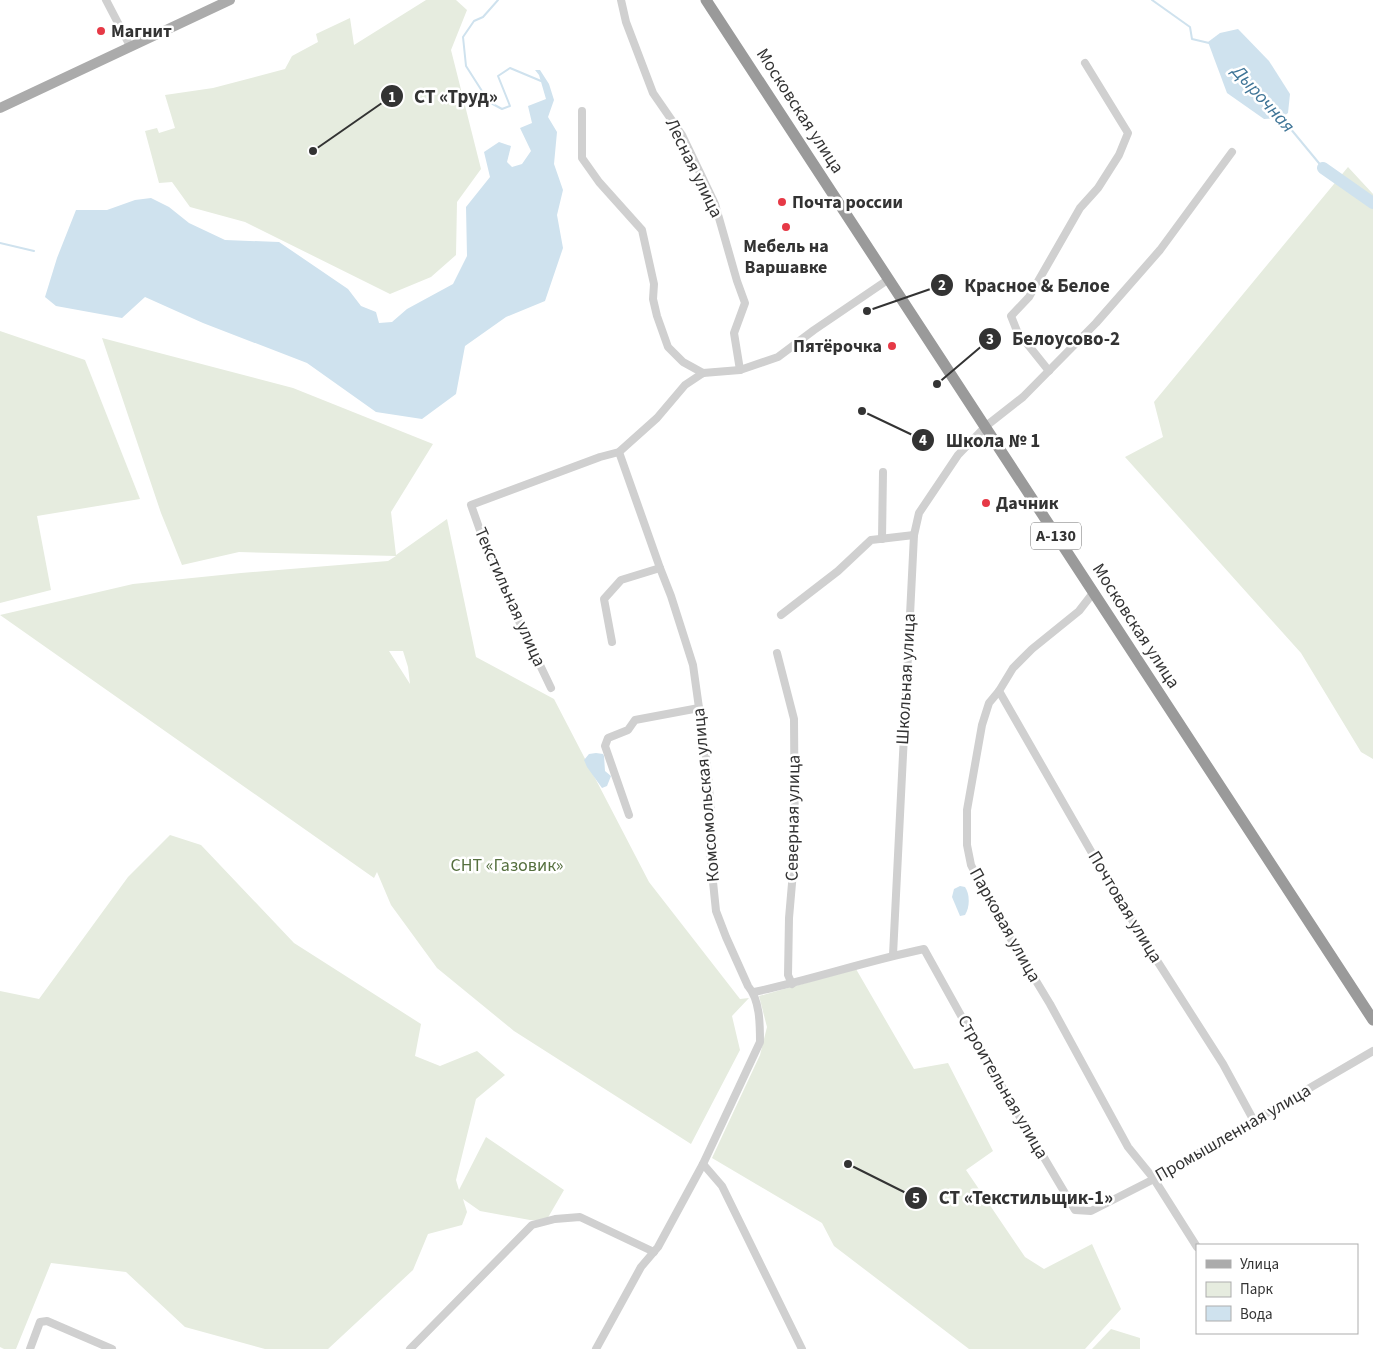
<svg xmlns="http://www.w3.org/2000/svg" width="1373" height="1349" viewBox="0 0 1373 1349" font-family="'Source Sans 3',sans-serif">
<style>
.green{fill:#e6ecdf;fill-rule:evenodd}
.water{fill:#cfe2ee}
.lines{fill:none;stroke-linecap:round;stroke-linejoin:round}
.stream{stroke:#cfe2ee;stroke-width:2}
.river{stroke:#cfe2ee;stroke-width:12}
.minor{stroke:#d0d0d0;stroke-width:8}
.major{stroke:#ababab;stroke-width:10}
.highway{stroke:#9a9a9a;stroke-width:11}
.poi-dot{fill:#e63946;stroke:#fff;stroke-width:2}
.labels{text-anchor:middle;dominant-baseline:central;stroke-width:5;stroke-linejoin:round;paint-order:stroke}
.shield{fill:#fff;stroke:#707070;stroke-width:1}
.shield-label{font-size:16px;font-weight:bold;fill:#333}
.poi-label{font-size:18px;font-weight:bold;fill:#333;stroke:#fff;text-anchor:start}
.street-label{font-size:18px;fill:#333;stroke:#fff}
.park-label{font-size:18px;fill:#56703f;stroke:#fff}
.water-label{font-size:19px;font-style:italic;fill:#3f7597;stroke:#fff}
.leader{fill:none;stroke:#333;stroke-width:2}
.callout-dot{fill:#333;stroke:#fff;stroke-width:2}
.mark-label{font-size:15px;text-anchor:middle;font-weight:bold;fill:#fff}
.callout-label{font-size:19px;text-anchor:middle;font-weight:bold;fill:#333;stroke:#fff;stroke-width:5;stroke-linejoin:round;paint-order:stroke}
</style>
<rect width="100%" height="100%" fill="#fff"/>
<g class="green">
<polygon points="426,0 456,0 467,10 451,50 481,169 457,202 456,255 431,277 390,294 245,222 190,207 172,182 159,183 145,131 157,128 159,133 175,128 165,95 213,88 285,69 292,56 318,42 316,34 350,18 354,45"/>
<polygon points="1348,167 1373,194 1373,759 1361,752 1301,653 1125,457 1163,437 1154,402"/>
<polygon points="0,331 85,360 140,499 37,516 51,590 0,603"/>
<path d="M102 338 293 388 433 444 391 512 396 555 447 519 476 657 554 699 649 882 740 999 749 998 732 1016 740 1050 691 1144 514 1031 437 968 391 905 377 872 374 878 0 615 133 584 241 573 388 561 396 556 239 552 182 565 161 513ZM389 651H403L408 667 410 684Z"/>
<polygon points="170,835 201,845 294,943 421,1024 415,1056 440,1066 477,1051 505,1075 476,1099 456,1180 459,1190 486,1137 564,1190 546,1221 530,1220 480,1211 463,1199 467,1212 462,1225 428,1234 413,1270 328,1349 265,1349 185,1327 126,1272 51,1263 16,1349 4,1349 0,1347 0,991 39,999 128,877"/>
<polygon points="856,969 914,1069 948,1063 993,1151 966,1170 1025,1257 1044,1269 1092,1244 1121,1309 1085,1349 969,1349 834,1246 822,1223 712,1158 760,1055 767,1027 759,996"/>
<polygon points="1111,1329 1140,1338 1140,1349 1092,1349"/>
</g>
<g class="water">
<polygon points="1238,29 1269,61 1290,94 1288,113 1281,118 1264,119 1227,93 1208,42 1220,33"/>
<polygon points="535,70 540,70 549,84 554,100 548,117 557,132 554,164 563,190 557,215 563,248 545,301 506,317 465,346 456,394 422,419 376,412 307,363 203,323 145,297 122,318 56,306 45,297 57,258 76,210 107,210 135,200 151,198 169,207 189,223 225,240 279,242 348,289 361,306 376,312 379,323 392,322 407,309 453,284 467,256 466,207 490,177 484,152 499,142 511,146 507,162 512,167 522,164 531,151 520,128 532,123 528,106 546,99 539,75"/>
<polygon points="596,753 603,754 604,756 605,771 611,776 607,786 602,788 587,767 584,760 589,754"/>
<path d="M960 886 965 887C970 894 970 907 965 915L960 916 952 897 954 889Z"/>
</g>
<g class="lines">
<g class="stream">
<polyline points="498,0 483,17 474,21 463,37 466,66 489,102 502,109 510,106 498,76 510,68 541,81"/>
<polyline points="1152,0 1190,27 1192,39 1209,43"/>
<polyline points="1280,116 1323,168"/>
<polyline points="0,243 34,251"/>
</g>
<polyline class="river" points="1323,168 1373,203"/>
<g class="minor">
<polyline points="106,0 130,46"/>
<polyline points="621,0 626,22 653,93 682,135 715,204 737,281 745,303 734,333 740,370"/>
<polyline points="582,111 582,158 599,182 642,230 654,284 653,299 657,316 668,347 683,362 703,373"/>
<polyline points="1049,371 1017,331 1011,316 1029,297 1080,208 1098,188 1119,155 1128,133 1085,63"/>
<polyline points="882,539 883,472"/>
<polyline points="1093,593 1079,611 1032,649 1013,668 999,691 989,703 982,725 967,810 967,845 971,865 998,918 1050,1004 1128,1147 1154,1179 1197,1247"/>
<polyline points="781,615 838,571 871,540 914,535"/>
<polyline points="612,642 604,599 621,580 660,568"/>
<polyline points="777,653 794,719 795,849 789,918 788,975 792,984"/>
<polyline points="551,688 493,567 471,505 600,457 619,452 657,418 685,385 703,373 740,370 778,357 814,330 889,279"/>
<polyline points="999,691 1092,853 1147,945 1223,1064 1254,1121"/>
<polyline points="629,815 605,746 608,738 628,730 635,720 699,708"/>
<polyline points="893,955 914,535 919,513 958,455 986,426 1023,397 1096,323 1160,250 1232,152"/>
<path d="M754 992C811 980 866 961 924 949L979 1048 1075 1210 1091 1211 1154 1179 1373 1051"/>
<polyline points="703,1164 722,1186 802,1349"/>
<polyline points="30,1349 40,1322 47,1321 112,1349"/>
<polyline points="410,1349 532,1225 555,1219 580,1217 654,1252"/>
<path d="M596 1349 641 1267 658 1247 703 1164 760 1042C760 1024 760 1000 748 986L726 937 716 911 709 843 711 811 707 765 693 665 671 596 660 568 619 452"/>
</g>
<polyline class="major" points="0,108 230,0"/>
<polyline class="highway" points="706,0 1373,1020"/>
</g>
<g class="poi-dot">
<circle cx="101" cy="31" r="5"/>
<circle cx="782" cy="202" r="5"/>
<circle cx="786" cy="227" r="5"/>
<circle cx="892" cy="346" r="5"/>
<circle cx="986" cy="503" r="5"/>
</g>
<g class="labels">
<rect class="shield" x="1031" y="522.5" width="50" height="27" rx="4"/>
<g class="shield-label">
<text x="1056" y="536">А-130</text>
</g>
<g class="poi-label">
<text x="111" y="31">Магнит</text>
<text x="792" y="202">Почта россии</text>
<text x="786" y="246" text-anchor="middle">Мебель на<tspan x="786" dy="21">Варшавке</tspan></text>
<text x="882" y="346" text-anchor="end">Пятёрочка</text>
<text x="996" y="503">Дачник</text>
</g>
<g class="street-label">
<text transform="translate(800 111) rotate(57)">Московская улица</text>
<text transform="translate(694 168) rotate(64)">Лесная улица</text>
<text transform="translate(510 597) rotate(66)">Текстильная улица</text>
<text transform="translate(1136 626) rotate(57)">Московская улица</text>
<text transform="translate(906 679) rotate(-87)">Школьная улица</text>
<text transform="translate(706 795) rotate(-95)">Комсомольская улица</text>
<text transform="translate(793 818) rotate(-89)">Северная улица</text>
<text transform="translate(1125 907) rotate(59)">Почтовая улица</text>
<text transform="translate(1005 925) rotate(61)">Парковая улица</text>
<text transform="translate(1003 1087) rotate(60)">Строительная улица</text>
<text transform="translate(1233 1133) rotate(-30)">Промышленная улица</text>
</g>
<g class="park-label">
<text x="507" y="865">СНТ «Газовик»</text>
</g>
<g class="water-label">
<text transform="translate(1263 99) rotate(48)">Дырочная</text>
</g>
</g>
<path class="leader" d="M313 151L392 96M867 311L942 285M937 384L990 339M862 411L923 440M848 1164L916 1198"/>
<g class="callout-dot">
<circle cx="313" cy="151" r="5"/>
<circle cx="867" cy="311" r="5"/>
<circle cx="937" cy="384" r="5"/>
<circle cx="862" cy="411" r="5"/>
<circle cx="848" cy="1164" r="5"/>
<circle cx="392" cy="96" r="12"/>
<circle cx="942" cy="285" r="12"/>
<circle cx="990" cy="339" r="12"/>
<circle cx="923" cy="440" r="12"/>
<circle cx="916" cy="1198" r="12"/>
</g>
<g class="mark-label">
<text x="392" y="102">1</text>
<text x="942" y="290">2</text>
<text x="990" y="344">3</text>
<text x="923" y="445">4</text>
<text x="916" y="1203">5</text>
</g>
<g class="callout-label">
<text x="456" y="103">СТ «Труд»</text>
<text x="1037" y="292">Красное &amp; Белое</text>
<text x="1066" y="345">Белоусово-2</text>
<text x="993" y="447">Школа № 1</text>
<text x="1026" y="1204">СТ «Текстильщик-1»</text>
</g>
<rect x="1196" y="1244" width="162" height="90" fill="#ffffff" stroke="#adadad"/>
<rect x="1206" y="1260" width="25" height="8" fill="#ababab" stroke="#adadad"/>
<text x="1240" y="1269" font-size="15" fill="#333333">Улица</text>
<rect x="1206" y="1282" width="25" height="15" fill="#e6ecdf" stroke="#adadad"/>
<text x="1240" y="1294" font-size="15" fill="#333333">Парк</text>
<rect x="1206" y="1306" width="25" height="15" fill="#cfe2ee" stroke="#adadad"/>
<text x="1240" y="1319" font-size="15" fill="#333333">Вода</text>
</svg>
